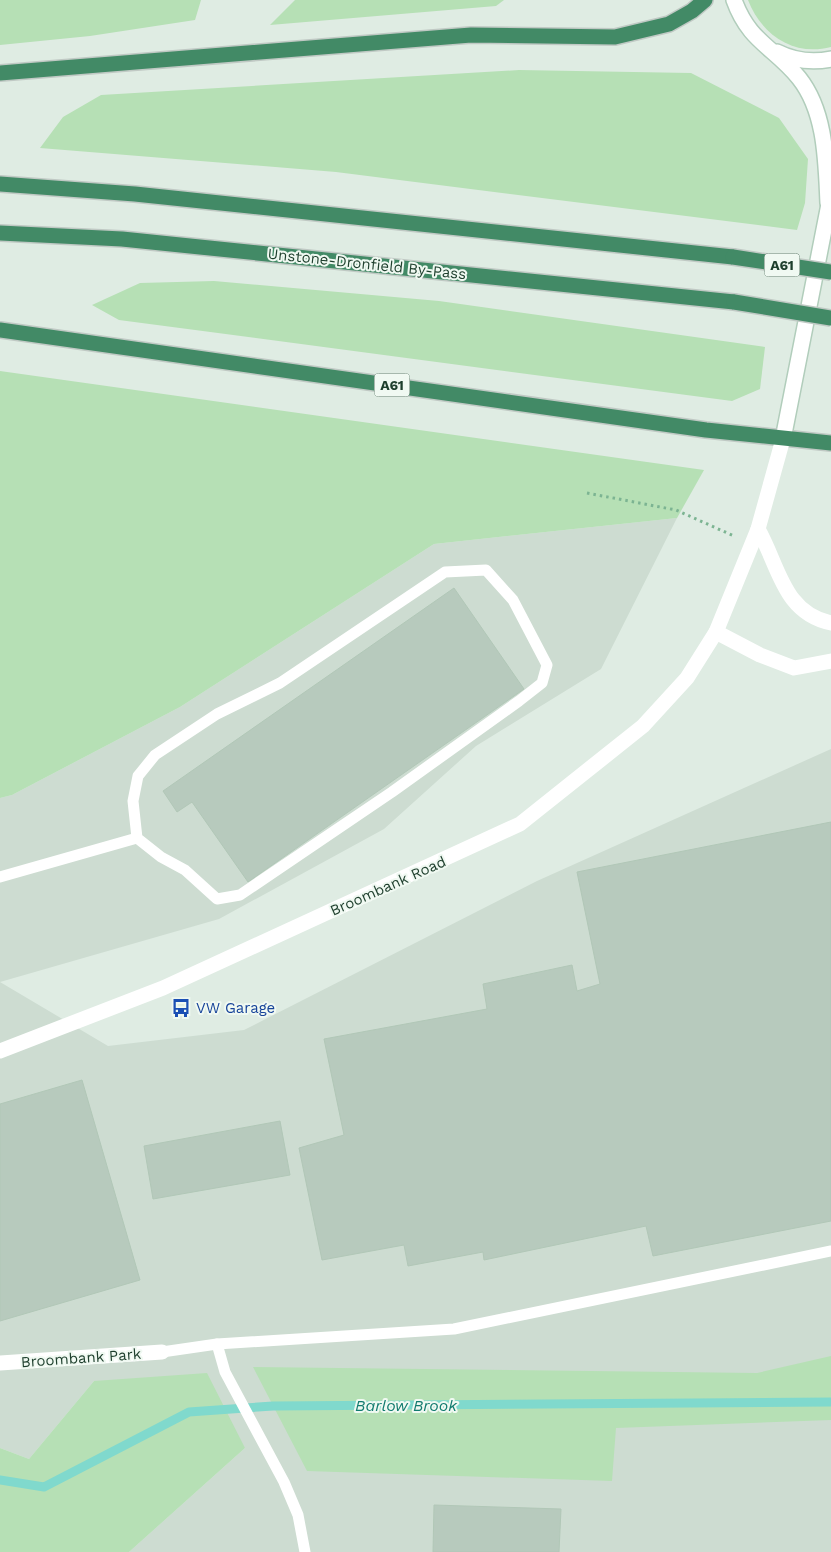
<svg xmlns="http://www.w3.org/2000/svg" width="831" height="1552" viewBox="0 0 831 1552" font-family="'Work Sans',sans-serif">
<style>
.built{fill:#cddcd1}
.green{fill:#b6e0b5}
.lines{fill:none;stroke-linecap:round;stroke-linejoin:round}
.stream{stroke:#80d9cd;stroke-width:9}
.building{fill:#b7cabd;stroke:#b1c7b7}
.secondary-casing{stroke:#b1cdbb;stroke-width:18}
.trunk-casing{stroke:#c0c9c4;stroke-width:18}
.path{stroke:#7cb492;stroke-width:3;stroke-dasharray:2.5 4;stroke-linecap:butt}
.service{stroke:#fff;stroke-width:11}
.minor{stroke:#fff;stroke-width:15}
.tertiary{stroke:#fff;stroke-width:15}
.secondary{stroke:#fff;stroke-width:15}
.trunk{stroke:#428a66;stroke-width:15}
.trunk-bridge-casing{stroke:#c0c9c4;stroke-width:18;stroke-linecap:butt}
.trunk-bridge{stroke:#428a66;stroke-width:15}
.labels{text-anchor:middle;dominant-baseline:central;stroke-width:4;stroke-linejoin:round;paint-order:stroke}
.shield{fill:#f0f9f2;stroke:#5d7768;stroke-width:1}
.shield-label{font-size:14px;font-weight:bold;fill:#1e3f2d}
.street-label{font-size:15px;fill:#1e3f2d;stroke:#f0f9f2}
.transit-label{font-size:15px;fill:#164399;stroke:#f0f9f2;text-anchor:start}
.water-label{font-size:16px;font-style:italic;fill:#117b6f;stroke:#f0f9f2}
</style>
<rect width="100%" height="100%" fill="#dfece3"/>
<polygon class="built" points="677,518 601,669 476,746 384,829 219,919 0,982 108,1046 244,1030 537,881 831,749 831,1552 129,1552 245,1448 94,1381 29,1459 0,1448 0,798 12,795 180,707 434,544"/>
<g class="green">
<polygon points="0,0 201,0 195,20 90,36 0,45"/>
<polygon points="295,0 504,0 496,6 270,25"/>
<path d="M748 0H831V47C793 57 761 34 748 0Z"/>
<polygon points="519,70 691,73 779,118 808,159 805,203 797,230 336,172 40,148 63,117 101,95"/>
<polygon points="214,281 439,301 765,347 760,389 732,401 119,320 92,305 140,283"/>
<polygon points="0,371 704,470 677,518 434,544 180,707 12,795 0,798"/>
<polygon points="831,1356 831,1420 616,1428 612,1481 307,1471 253,1367 757,1373"/>
<polygon points="207,1373 245,1448 129,1552 0,1552 0,1448 29,1459 94,1381"/>
</g>
<g class="lines">
<polyline class="stream" points="0,1480 44,1487 189,1412 273,1406 831,1402"/>
</g>
<g class="building">
<polygon points="454,588 524,689 248,882 192,802 177,812 163,791"/>
<polygon points="831,822 831,1221 653,1256 646,1226 484,1260 483,1252 408,1266 404,1245 322,1260 299,1148 344,1135 324,1039 487,1009 483,984 572,965 577,991 600,984 577,872"/>
<polygon points="82,1080 140,1280 0,1321 0,1104"/>
<polygon points="280,1121 290,1175 153,1199 144,1146"/>
<polygon points="434,1505 561,1509 559,1552 433,1552"/>
</g>
<g class="lines">
<g class="secondary-casing">
<g id="secondary">
<path d="M734 0C749 42 774 47 799 78 826 112 826 162 828 203"/>
<path d="M777 52C795 61 812 63 831 59"/>
<polyline points="783,439 831,194"/>
</g>
</g>
<g class="trunk-casing">
<g id="trunk">
<polyline points="0,73 471,35 615,37 669,24 692,11 705,0"/>
<polyline points="0,184 135,194 733,257"/>
<polyline points="0,233 122,239 734,302"/>
<polyline points="0,330 706,430 831,443"/>
</g>
</g>
<polyline class="path" points="587,493 676,510 734,536"/>
<g class="service">
<polygon points="486,570 513,600 547,665 542,683 519,701 392,792 240,895 217,899 185,870 161,857 137,838 133,801 138,776 155,755 217,714 280,683 445,572"/>
<polyline points="0,877 137,838"/>
<polyline points="217,1344 225,1372 284,1482 298,1515 305,1552"/>
<polyline points="162,1352 217,1344 454,1329 831,1251"/>
</g>
<polyline class="minor" points="0,1363 162,1352"/>
<g class="tertiary">
<path d="M758 529C779 566 783 613 831 623"/>
<polyline points="716,632 760,655 794,668 831,661"/>
<polyline points="0,1051 163,988 520,824 643,726 687,678 716,632 758,529 783,439"/>
</g>
<use href="#secondary" class="secondary"/>
<use href="#trunk" class="trunk"/>
<g class="trunk-bridge-casing">
<g id="trunk-bridge">
<polyline points="733,257 831,272"/>
<polyline points="734,302 831,318"/>
</g>
</g>
<use href="#trunk-bridge" class="trunk-bridge"/>
</g>
<defs>
<g id="bus-bare" transform="scale(1.5)"><path d="M-5-6H5V4H4V6H2V4H-2V6H-4V4H-5ZM-3.5-4V0h7V-4ZM-3.5 1.2v1.5H-2V1.2ZM2 1.2v1.5H3.5V1.2Z" fill="#1a4fb4" stroke="#f0f9f2" stroke-width="2.5" paint-order="stroke"/></g>
</defs>
<g fill-rule="evenodd">
<use href="#bus-bare" x="181" y="1008"/>
</g>
<g class="labels">
<g class="shield">
<rect x="764.5" y="253.5" width="35" height="23" rx="4"/>
<rect x="374.5" y="373.5" width="35" height="23" rx="4"/>
</g>
<g class="shield-label">
<text x="782" y="265">A61</text>
<text x="392" y="385">A61</text>
</g>
<g class="street-label">
<text transform="translate(367 264) rotate(6)">Unstone-Dronfield By-Pass</text>
<text transform="translate(388 886) rotate(-24)">Broombank Road</text>
<text transform="translate(81 1358) rotate(-4)">Broombank Park</text>
</g>
<g class="transit-label">
<text x="196" y="1008">VW Garage</text>
</g>
<g class="water-label">
<text x="406" y="1405">Barlow Brook</text>
</g>
</g>
</svg>
